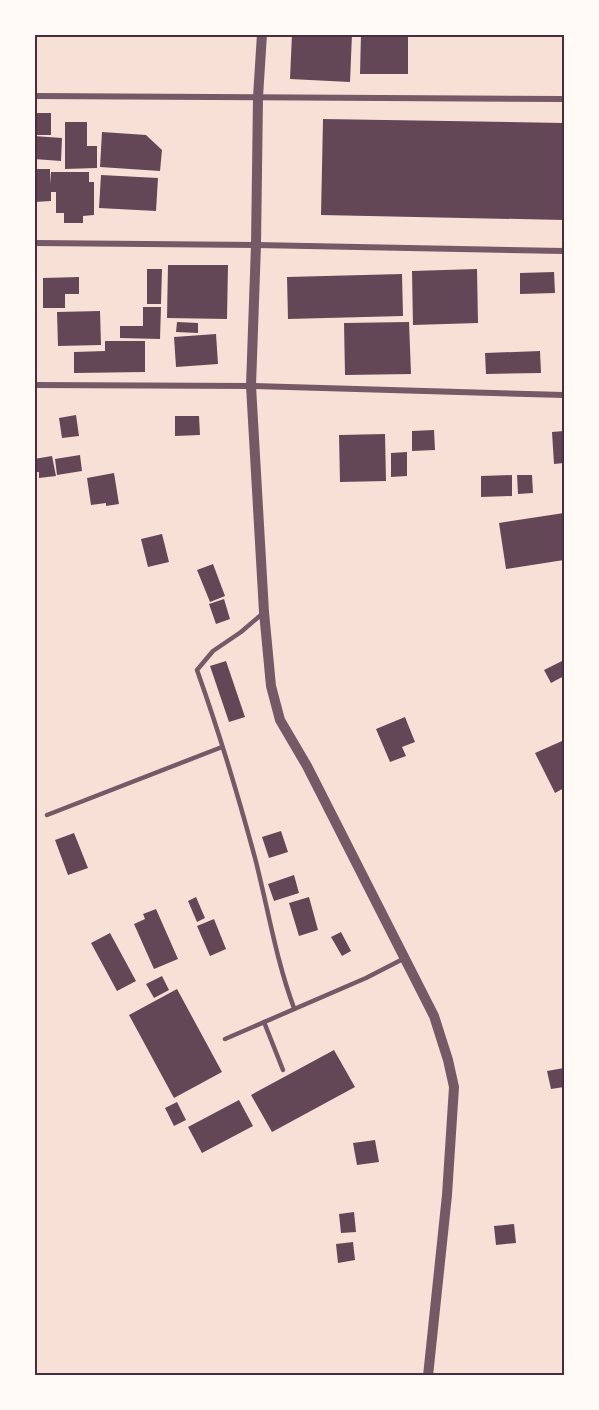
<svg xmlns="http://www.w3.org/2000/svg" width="599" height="1410" viewBox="0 0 599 1410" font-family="Signika,sans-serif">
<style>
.building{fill:#644757}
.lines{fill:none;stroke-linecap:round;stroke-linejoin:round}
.service{stroke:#755966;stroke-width:4.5}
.minor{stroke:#755966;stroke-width:6}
.tertiary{stroke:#755966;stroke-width:10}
.neatline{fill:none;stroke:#4a2c40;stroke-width:2}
</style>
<rect width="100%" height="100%" fill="#f7e1d7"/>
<g class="building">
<polygon points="292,34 352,34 350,82 290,79"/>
<polygon points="361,34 408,34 408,74 360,74"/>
<rect x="34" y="113" width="17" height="22"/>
<polygon points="323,119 564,123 564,220 321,215"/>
<polygon points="65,122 87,122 87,146 97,146 97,168 65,169"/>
<polygon points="102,132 146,135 162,150 160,171 100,167"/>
<polygon points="34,136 62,138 61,161 34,159"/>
<polygon points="34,169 50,169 50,184 51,172 89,172 89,182 94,182 94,215 83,216 83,223 64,223 64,213 56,213 56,192 51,192 51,201 34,202"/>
<polygon points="101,175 158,178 156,211 99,208"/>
<polygon points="168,265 228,265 227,319 167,318"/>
<polygon points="147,269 162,269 161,304 147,304"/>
<polygon points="477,269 478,323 413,325 412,271"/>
<polygon points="554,272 555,293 520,294 520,273"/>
<polygon points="402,274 403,316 288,319 287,277"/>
<polygon points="79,277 79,294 65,294 65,308 43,308 43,278"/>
<polygon points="143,307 161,307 160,339 120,338 120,326 143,326"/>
<polygon points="100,311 101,345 58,346 57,312"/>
<polygon points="177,322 198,323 198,333 176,332"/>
<polygon points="409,322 411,374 345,375 344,323"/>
<polygon points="216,334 218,364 176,367 174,337"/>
<polygon points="105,341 145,341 145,372 74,373 74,352 105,351"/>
<polygon points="540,351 541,373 486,374 485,353"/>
<polygon points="76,415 79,436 62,438 59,418"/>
<polygon points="175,416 199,416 200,435 175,436"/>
<polygon points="434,430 435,450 412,451 412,431"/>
<polygon points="564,431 564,463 554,464 552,432"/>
<polygon points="385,434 386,481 340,482 339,435"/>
<polygon points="407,452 407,476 391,477 391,453"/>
<polygon points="80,455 82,471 57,475 55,459"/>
<polygon points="52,456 56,476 39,478 39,472 34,472 34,459"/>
<polygon points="114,473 119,504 106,506 106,503 91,505 87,478"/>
<polygon points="512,475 512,496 481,497 481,476"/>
<polygon points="517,475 532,475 533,493 518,494"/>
<polygon points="564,513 564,560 506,569 499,523"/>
<polygon points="162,534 169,562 148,567 141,539"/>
<polygon points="213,564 225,596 210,602 197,570"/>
<polygon points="224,599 230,619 216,624 209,604"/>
<polygon points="564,660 564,676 551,683 544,670"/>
<polygon points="226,661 245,717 229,722 210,666"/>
<polygon points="405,717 415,742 402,747 406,756 390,762 376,729"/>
<polygon points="562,741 564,746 564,788 555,793 535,753"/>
<polygon points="281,831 288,852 269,858 262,837"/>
<polygon points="74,833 88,868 68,875 55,840"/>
<polygon points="294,875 299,893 274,901 268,884"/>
<polygon points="196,897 205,918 197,922 188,901"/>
<polygon points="309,897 318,930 299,936 289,903"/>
<polygon points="156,909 178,959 154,969 134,924 145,919 143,914"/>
<polygon points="214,919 226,949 210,956 197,926"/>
<polygon points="341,932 351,951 342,956 331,937"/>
<polygon points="110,933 136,981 117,991 91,943"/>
<polygon points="162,976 169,990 154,998 146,984"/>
<polygon points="177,989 222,1072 174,1098 129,1015"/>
<polygon points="334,1050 355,1087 272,1132 251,1095"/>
<polygon points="564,1068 564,1087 551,1089 547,1071"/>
<polygon points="239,1100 253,1126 202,1153 188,1127"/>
<polygon points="177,1102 186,1120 174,1126 165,1108"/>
<polygon points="375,1140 379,1162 357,1165 353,1143"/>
<polygon points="354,1212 356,1232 341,1233 339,1214"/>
<polygon points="514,1224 516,1243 496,1245 494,1226"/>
<polygon points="353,1242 355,1260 338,1263 336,1244"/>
</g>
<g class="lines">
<g class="service">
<path d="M262 614 241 632 213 651 197 670C219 732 238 795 255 858 268 908 276 960 294 1008"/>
<polyline points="47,815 222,747"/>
<polyline points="264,1022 283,1070"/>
<polyline points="225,1039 366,978 403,959"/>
</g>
<g class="minor">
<polyline points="34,96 564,99"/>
<polyline points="34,243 256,245 564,251"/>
<polyline points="34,385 251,386 564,395"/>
</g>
<polyline class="tertiary" points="262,34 258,97 256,245 251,386 264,612 271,686 280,720 307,766 434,1016 448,1060 454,1087 447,1195 428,1376"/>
</g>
<rect width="599" height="1410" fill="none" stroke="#fffaf5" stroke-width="72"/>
<rect x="36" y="36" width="527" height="1338" class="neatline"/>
</svg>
